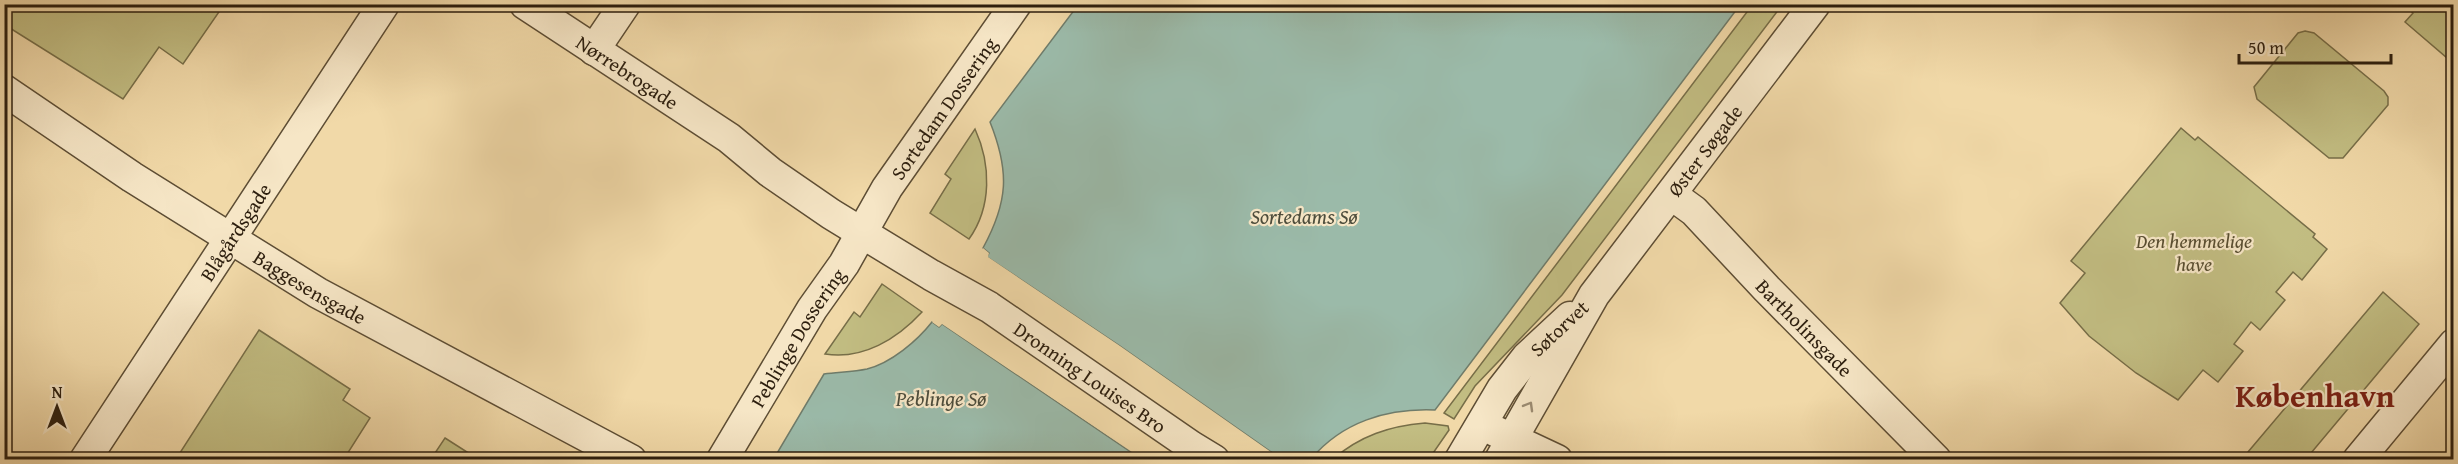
<svg xmlns="http://www.w3.org/2000/svg" width="2458" height="464" viewBox="0 0 2458 464" font-family="'Gentium Book Plus',serif">
<style>
.green{fill:#c2bd82;stroke:#776e48;stroke-width:1.5}
.water{fill:#9bbaa9;stroke:#6f7c6b;stroke-width:1.5}
.pier{fill:#f1d9a8}
.lines{fill:none;stroke-linecap:round;stroke-linejoin:round}
.minor-casing{stroke:#5d4d34;stroke-width:33}
.minor{stroke:#f6e6c6;stroke-width:30}
.oneway{stroke:#9b8c73}
.labels{text-anchor:middle;dominant-baseline:central;stroke-width:4.5;stroke-linejoin:round;paint-order:stroke}
.street-label{font-size:20px;fill:#2c1e0e;stroke:#f6e6c6}
.park-label{font-size:20px;font-style:italic;fill:#594e31;stroke:#f6e6c6}
.water-label{font-size:21px;font-style:italic;fill:#4d4d3c;stroke:#f6e6c6}
.town-label{font-size:32px;font-weight:bold;fill:#7a1f14;stroke:#f6e6c6}
</style>
<rect width="100%" height="100%" fill="#f1d9a8"/>
<filter id="stains"><feTurbulence type="fractalNoise" baseFrequency=".00333" numOctaves="4"/><feColorMatrix values="0 0 0 0 .2 0 0 0 0 .09 0 0 0 0 .02 0 0 0 .5 -.17"/></filter>
<radialGradient id="worn" r=".72"><stop offset=".6" stop-color="#630" stop-opacity="0"/><stop offset="1" stop-color="#630" stop-opacity=".3"/></radialGradient>
<g class="green">
<polygon points="1753,4 1782,5 1562,295 1475,386 1454,419 1444,413"/>
<polygon points="215,5 221,9 183,64 159,47 123,99 5,25 5,5"/>
<polygon points="2403,5 2453,5 2453,63 2405,22 2413,13"/>
<polygon points="2305,31 2314,33 2384,91 2388,97 2388,105 2343,158 2329,158 2257,99 2254,87 2298,33"/>
<polygon points="2181,128 2195,140 2198,137 2315,234 2313,237 2327,249 2302,280 2293,272 2276,292 2285,300 2260,330 2251,322 2234,344 2243,351 2218,382 2203,370 2178,400 2136,373 2089,336 2060,303 2085,273 2071,261"/>
<path d="M975 129C991 164 992 207 969 239L930 213 951 179 945 174Z"/>
<path d="M882 284 922 312C897 339 863 360 825 354L854 312 860 317Z"/>
<polygon points="2383,292 2419,324 2306,459 2245,459 2248,452"/>
<polygon points="259,330 350,389 343,400 370,418 344,459 176,459"/>
<path d="M1425 423 1448 426 1449 430 1429 459H1333C1360 436 1389 426 1425 423Z"/>
<polygon points="445,438 478,459 431,459"/>
</g>
<g class="water">
<path d="M1078 5H1740L1435 410C1387 408 1342 422 1311 459H1281L1120 346 987 257 989 253 983 248C1008 202 1010 172 990 122Z"/>
<path d="M932 322 939 327 942 324 1141 459 773 460 824 374C838 372 853 372 867 369 891 363 917 341 932 322Z"/>
</g>
<g class="pier">
<polygon points="983,248 989,253 988,257 1120,346 1281,459 1275,460 1118,348 986,260 985,254 981,251"/>
<polygon points="934,320 939,323 943,321 1144,460 942,324 939,327 932,322"/>
</g>
<g class="lines">
<g class="minor-casing">
<g id="minor">
<path id="s1" d="M525 4 729 138 770 172 831 214 931 275 989 307 1191 446 1214 460"/>
<polyline points="594,50 625,4"/>
<path id="s2" d="M4 90 132 177 318 293 631 460"/>
<path id="s3" d="M1672 195 1694 211 1767 289 1936 460"/>
<polyline points="1495,431 1557,460"/>
<path id="s4" d="M85 460 384 4"/>
<path id="s5" d="M722 460 812 309 844 264 887 188 1016 4"/>
<polyline points="1460,460 1502,389 1527,357 1570,317"/>
<path id="s6" d="M1500 460 1594 295 1815 4"/>
<polyline points="2358,460 2454,344"/>
</g>
</g>
<use href="#minor" class="minor"/>
</g>
<defs><path id="oneway-chevron" d="M-2-3.5L2.5 0L-2 3.5" fill="none" stroke-width="1.6" stroke-linecap="round" stroke-linejoin="round" transform="scale(1.5)"/></defs>
<use class="oneway" href="#oneway-chevron" transform="translate(1529 406) rotate(-60)"/>
<g class="labels">
<g class="street-label">
<text stroke="none"><textPath href="#s1" startOffset="123">Nørrebrogade</textPath></text>
<text stroke="none"><textPath href="#s5" startOffset="416">Sortedam Dossering</textPath></text>
<text stroke="none"><textPath href="#s6" startOffset="372">Øster Søgade</textPath></text>
<text stroke="none"><textPath href="#s4" startOffset="273">Blågårdsgade</textPath></text>
<text stroke="none"><textPath href="#s2" startOffset="364">Baggesensgade</textPath></text>
<text stroke="none"><textPath href="#s3" startOffset="188">Bartholinsgade</textPath></text>
<text transform="translate(1559 328) rotate(-43)">Søtorvet</text>
<text stroke="none"><textPath href="#s5" startOffset="144">Peblinge Dossering</textPath></text>
<text stroke="none"><textPath href="#s1" startOffset="678">Dronning Louises Bro</textPath></text>
</g>
<g class="park-label">
<text x="2194" y="240">Den hemmelige<tspan x="2194" dy="23">have</tspan></text>
</g>
<g class="water-label">
<text x="1304" y="216">Sortedams Sø</text>
<text x="941" y="398">Peblinge Sø</text>
</g>
<g class="town-label">
<text x="2315" y="395">København</text>
</g>
</g>
<rect width="2458" height="464" fill="none" stroke="#f1d9a8" stroke-width="24"/>
<rect x="6" y="6" width="2446" height="452" fill="none" stroke="#2c1e0e" stroke-width="3"/>
<rect x="12" y="12" width="2434" height="440" fill="none" stroke="#2c1e0e" stroke-width="1.5"/>
<g transform="translate(57 407)" stroke="#f6e6c6" stroke-width="4.5" paint-order="stroke">
<path d="M0-4.5L10 22L0 15L-10 22Z" fill="#2c1e0e"/>
<text y="-9" font-size="16" font-weight="bold" text-anchor="middle" fill="#2c1e0e">N</text>
</g>
<path d="M2239 54v9h152v-9" fill="none" stroke="#2c1e0e" stroke-width="3"/>
<text x="2248" y="54" font-size="18" fill="#2c1e0e" stroke="#f6e6c6" stroke-width="4.5" paint-order="stroke">50 m</text>
<rect width="100%" height="100%" filter="url(#stains)"/>
<rect width="100%" height="100%" fill="url(#worn)"/>
</svg>
